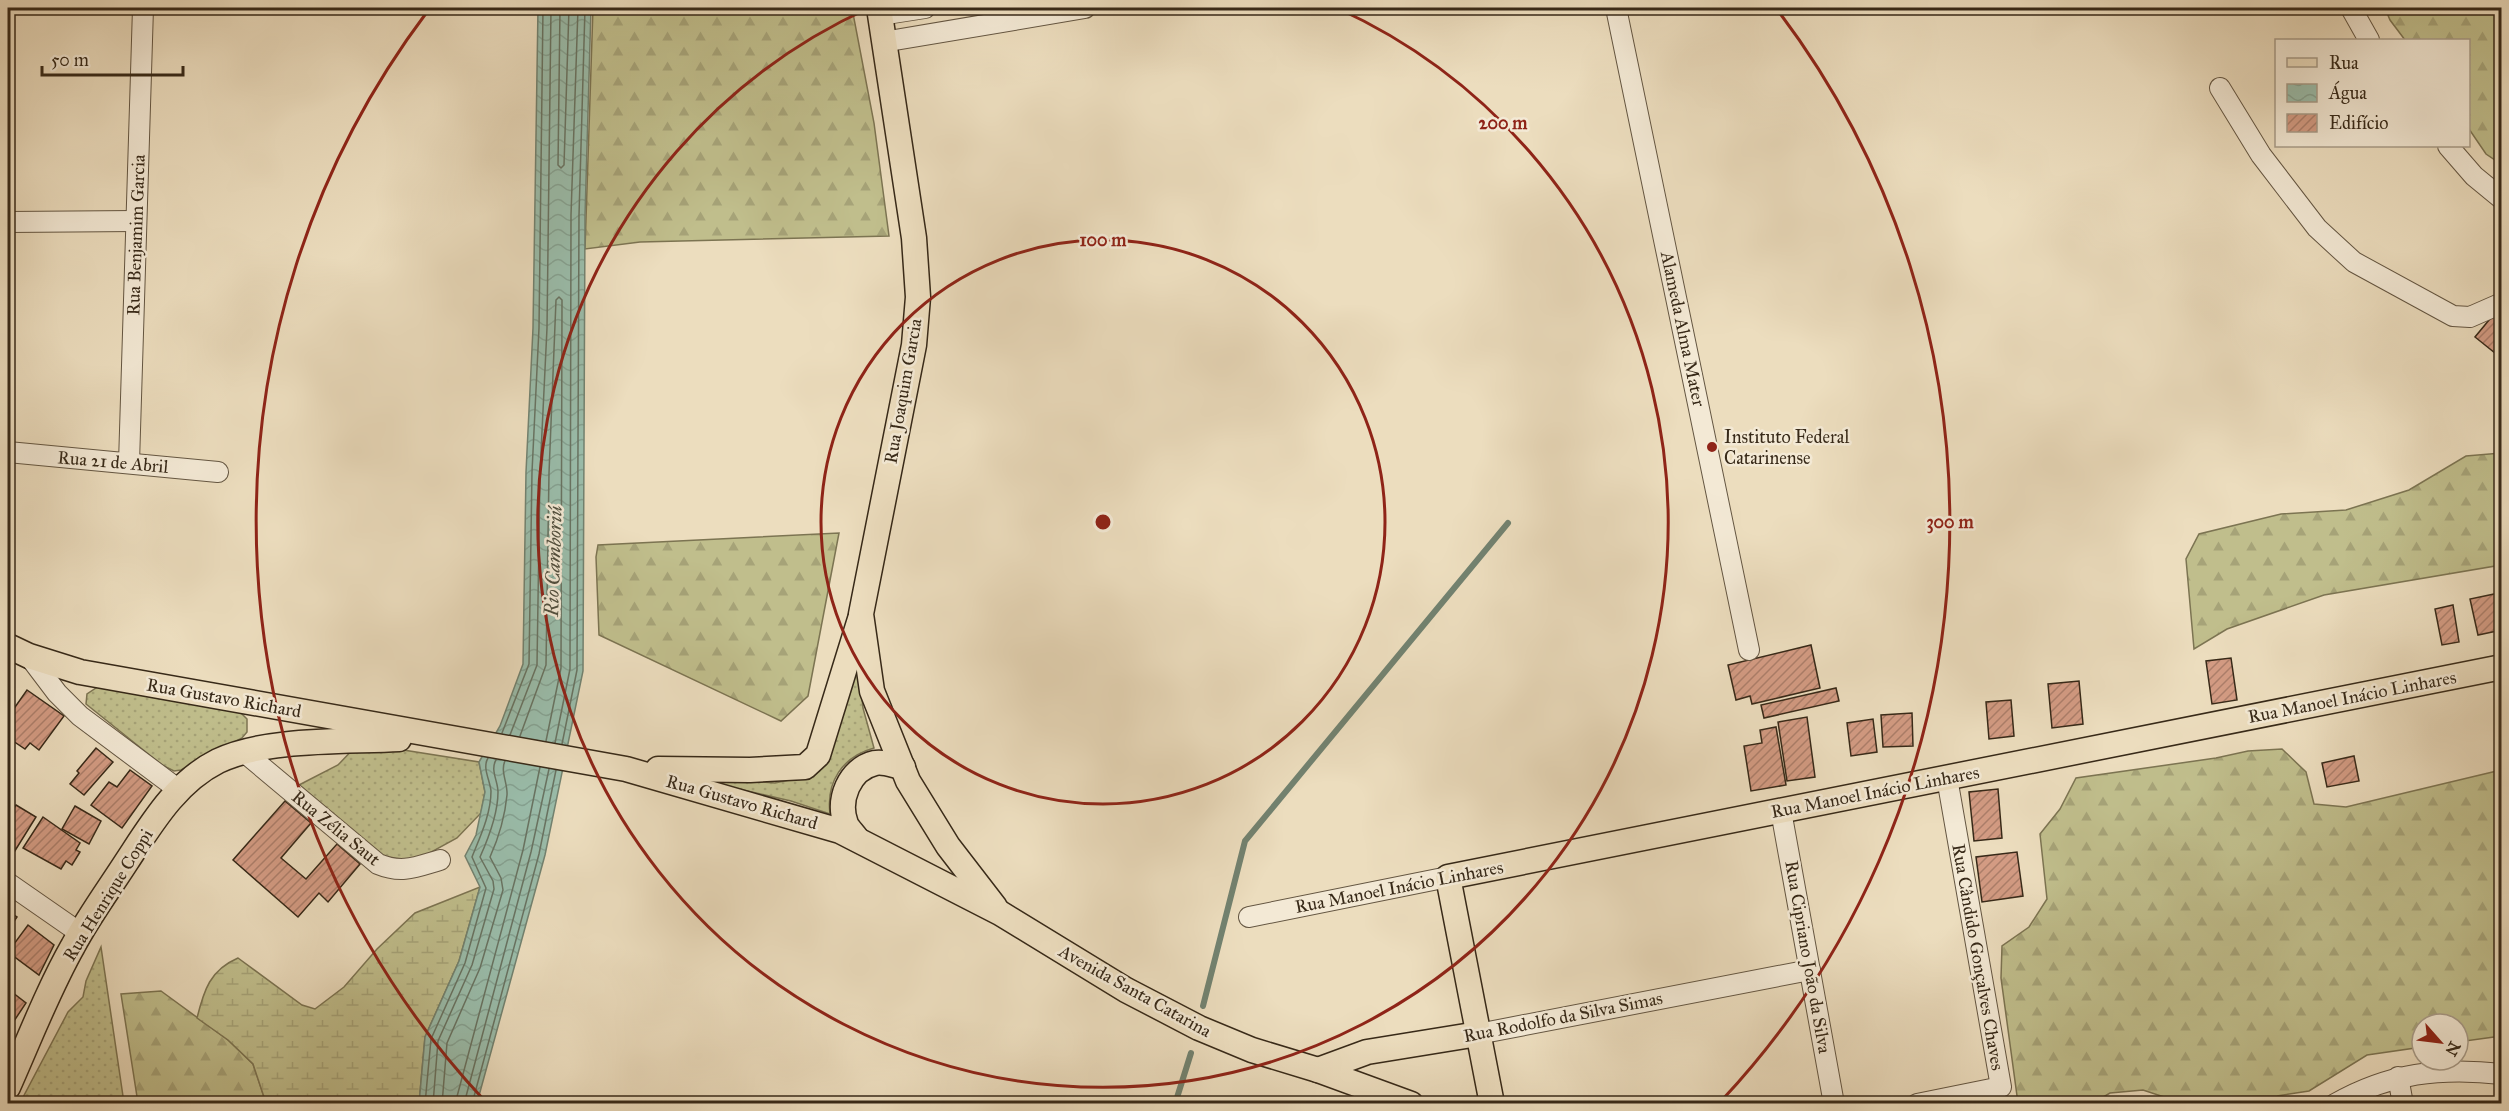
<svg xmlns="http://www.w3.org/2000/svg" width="2509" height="1111" viewBox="0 0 2509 1111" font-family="'IM FELL Great Primer',serif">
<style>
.grass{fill:url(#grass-dots);stroke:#7c7452;stroke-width:1.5}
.forest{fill:url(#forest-firs);stroke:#7c7452;stroke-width:1.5}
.wetland{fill:url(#wetland-marsh);stroke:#7c7452;stroke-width:1.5}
.water{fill:url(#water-waves);stroke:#728270;stroke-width:1.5}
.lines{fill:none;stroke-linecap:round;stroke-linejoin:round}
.shore{stroke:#687362;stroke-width:1.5}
.stream{stroke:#728270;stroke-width:6}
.building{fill:url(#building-hatch);stroke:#372918;stroke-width:1.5}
.minor-casing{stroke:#645642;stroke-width:22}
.major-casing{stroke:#372918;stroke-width:27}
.minor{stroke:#f3e9d5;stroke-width:20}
.major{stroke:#ecddbe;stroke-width:24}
.ring{fill:none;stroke:#8f2418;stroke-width:3}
.poi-dot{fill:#8f2418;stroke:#f3e9d5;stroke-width:2}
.labels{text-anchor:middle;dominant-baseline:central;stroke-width:5;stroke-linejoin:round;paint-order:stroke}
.street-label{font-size:18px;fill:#372918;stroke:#f3e9d5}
.poi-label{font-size:18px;fill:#372918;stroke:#f3e9d5;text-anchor:start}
.water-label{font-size:20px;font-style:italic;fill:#504e3d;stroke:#f3e9d5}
.centre{fill:#8f2418;stroke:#f3e9d5;stroke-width:3}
.ring-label{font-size:18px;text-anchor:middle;font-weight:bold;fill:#8f2418;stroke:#f3e9d5;stroke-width:5;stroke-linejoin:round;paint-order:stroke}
</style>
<defs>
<pattern id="grass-dots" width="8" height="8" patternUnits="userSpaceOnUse" patternTransform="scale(1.5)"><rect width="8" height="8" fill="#c0be8c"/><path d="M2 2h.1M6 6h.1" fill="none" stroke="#a6a378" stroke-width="1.8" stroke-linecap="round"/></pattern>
<pattern id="forest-firs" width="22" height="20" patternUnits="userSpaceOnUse" patternTransform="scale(1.5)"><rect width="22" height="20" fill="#c0be8c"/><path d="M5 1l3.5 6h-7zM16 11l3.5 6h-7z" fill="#a6a378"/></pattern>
<pattern id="wetland-marsh" width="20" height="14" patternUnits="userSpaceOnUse" patternTransform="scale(1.5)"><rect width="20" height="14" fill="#c0be8c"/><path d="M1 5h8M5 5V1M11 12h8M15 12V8" fill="none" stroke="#a6a378"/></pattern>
<pattern id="water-waves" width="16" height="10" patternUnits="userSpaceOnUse" patternTransform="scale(1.5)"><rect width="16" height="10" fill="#9abdab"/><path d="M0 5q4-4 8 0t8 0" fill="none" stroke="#85a292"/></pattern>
<pattern id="building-hatch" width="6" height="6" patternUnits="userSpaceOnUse" patternTransform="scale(1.5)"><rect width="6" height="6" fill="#d39b83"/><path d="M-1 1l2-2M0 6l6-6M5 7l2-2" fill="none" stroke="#ac7e6a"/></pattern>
</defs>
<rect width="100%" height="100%" fill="#ecddbe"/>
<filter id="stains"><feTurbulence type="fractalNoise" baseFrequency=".00333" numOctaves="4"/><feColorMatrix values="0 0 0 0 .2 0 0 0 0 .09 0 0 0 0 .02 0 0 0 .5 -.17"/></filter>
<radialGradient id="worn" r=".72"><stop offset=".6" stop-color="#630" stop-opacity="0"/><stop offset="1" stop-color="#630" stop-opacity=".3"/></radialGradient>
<g class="grass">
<path d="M858 661 863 708 874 748C842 757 826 782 830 814L791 801 712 783 707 779 714 778 775 783 798 778Z"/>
<polygon points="99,686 237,709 247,719 247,732 242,738 181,770 174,771 162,765 86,704 87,694"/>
<polygon points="359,743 479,762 485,792 481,813 457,838 404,867 387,863 299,785 338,765"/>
<polygon points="101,947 124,1103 20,1103 68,1012 83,997 86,981"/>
</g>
<g class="forest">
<polygon points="593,8 852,8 874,123 889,236 640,242 585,249"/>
<polygon points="2385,8 2501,8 2501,164 2486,154 2469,129 2468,40 2405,40 2390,20"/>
<polygon points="2501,453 2501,565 2324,595 2227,629 2194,649 2186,559 2199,534 2281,514 2346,510 2409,490 2466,456"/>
<polygon points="839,533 808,696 781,721 599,635 596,557 598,545"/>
<polygon points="2282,749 2306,772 2314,804 2346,807 2501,770 2501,1036 2458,1042 2458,1024 2422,1024 2422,1047 2367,1055 2309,1091 2277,1096 2211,1097 2176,1101 2143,1090 2110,1093 2093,1103 2018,1103 2001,978 2002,946 2029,927 2047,899 2040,834 2060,809 2076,778 2216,758 2248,751"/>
<polygon points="161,991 228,1040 253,1064 266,1103 138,1103 121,994"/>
</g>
<path class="wetland" d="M480 887 459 961 425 1037 419 1103H266L253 1064 228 1040 197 1018C204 990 210 970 238 958L302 1005 315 1009 344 987 377 949 415 913Z"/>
<polygon class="water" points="538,8 591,8 585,216 583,671 545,855 477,1103 419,1104 425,1037 459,961 480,887 465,856 476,835 485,792 479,762 500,726 523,664 526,472 533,328"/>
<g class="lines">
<g class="shore">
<polyline points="560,8 558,165 561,168 564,165 569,8"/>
<polyline points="502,733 529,664 532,472 539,328 543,8"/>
<polyline points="510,735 537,665 540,473 547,328 551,8"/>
<polyline points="520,736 546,665 549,473 556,300 559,297 562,300 561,668 546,741"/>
<polyline points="555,743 570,669 571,215 578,8"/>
<polyline points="562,744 577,670 579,215 585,8"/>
<path d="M425 1104 431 1039 465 963 486 888 472 857C480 837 491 814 491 791 490 780 482 768 488 758"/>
<path d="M433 1104 438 1041 472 965 494 889 493 881 480 857C489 837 498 814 498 792 498 781 490 770 496 760"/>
<path d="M442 1104 447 1043 480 968 503 890 501 878 490 857C499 837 505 816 507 795 508 784 500 771 505 761"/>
<polyline points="455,1104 523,850 540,767"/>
<polyline points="464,1104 531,852 549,769"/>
<polyline points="472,1104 539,854 556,770"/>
</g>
<g class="stream">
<polyline points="1203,1006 1245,841 1508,523"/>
<polyline points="1175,1104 1191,1053"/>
</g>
</g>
<g class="building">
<polygon points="2494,314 2502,320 2502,346 2495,353 2475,337"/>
<polygon points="2499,593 2502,630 2478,635 2470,599"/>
<polygon points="2453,605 2459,642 2442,645 2435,609"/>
<polygon points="1811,645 1820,688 1752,704 1750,696 1736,700 1728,665"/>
<polygon points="2231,658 2237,700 2212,704 2206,661"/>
<polygon points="2079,681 2083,724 2052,728 2048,684"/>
<polygon points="1836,688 1839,701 1764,718 1761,705"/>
<polygon points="27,690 64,716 39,750 30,743 25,749 13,741 8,749 8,717"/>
<polygon points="2011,700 2014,736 1989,739 1986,702"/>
<polygon points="1912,713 1913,746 1883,747 1881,715"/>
<polygon points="1807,717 1815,777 1787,781 1778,722"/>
<polygon points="1873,719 1877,752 1851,756 1847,723"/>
<polygon points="1776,727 1786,785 1751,791 1744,746 1762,743 1760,730"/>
<polygon points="96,748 113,762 84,795 70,784 79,773 77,771"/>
<polygon points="2354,756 2359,781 2327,787 2322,763"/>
<polygon points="130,770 152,786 122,828 91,805 109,782 117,787"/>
<polygon points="1998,789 2002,838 1974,841 1969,792"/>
<polygon points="285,801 311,823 281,858 306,879 337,844 360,864 328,902 319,893 298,917 233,860"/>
<polygon points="16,805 36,817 13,854 8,851 8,819"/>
<polygon points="75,806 101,821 89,844 62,829"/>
<polygon points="43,817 80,843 76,850 80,852 72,865 66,861 61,869 23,848"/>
<polygon points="2017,852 2023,896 1982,902 1976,857"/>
<polygon points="8,911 17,917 8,930"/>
<polygon points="28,925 54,945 39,975 8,952"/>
<polygon points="8,989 26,1003 8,1030"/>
</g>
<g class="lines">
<g class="minor-casing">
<g id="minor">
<polyline points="1616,8 1749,650"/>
<polyline points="2351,8 2369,40"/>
<polyline points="880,15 925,8"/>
<polyline points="883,42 1085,8"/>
<polyline points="2220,88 2261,155 2317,228 2354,262 2453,316 2470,317 2502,303"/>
<polyline points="2448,146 2474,176 2502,199"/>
<polyline points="8,222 136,221"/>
<polyline points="8,452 218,472"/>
<polyline points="129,463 143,8"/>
<polyline points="29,656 57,693 80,716 179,790"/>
<path d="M244 752 378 864C402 874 416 867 440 860"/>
<polyline points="1781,811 1834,1104"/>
<polyline points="8,883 80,933"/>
<polyline points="1249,917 1448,877"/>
<polyline points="1478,1034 1810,970"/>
<polyline points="2398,1077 2403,1104"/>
<polyline points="1917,1104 2001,1087 1947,778"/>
<path d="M2335 1104C2389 1073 2441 1067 2502 1074"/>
</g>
</g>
<g class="major-casing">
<g id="major">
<polyline points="879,8 914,238 918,297 914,345 861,614 872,691 908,781 948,846 995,907"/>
<polyline points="8,646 29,656 80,672 626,769 840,831 1000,913 1126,990 1199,1028 1252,1050 1318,1070 1411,1104"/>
<polyline points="658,769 750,770 805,767 818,755 860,619"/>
<path d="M857 839C854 834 848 829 846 824 837 800 849 769 875 763 884 761 895 766 903 767"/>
<polyline points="1318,1070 1367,1052 1478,1034"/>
<path d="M8 1087C29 1040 48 990 73 946 89 916 109 889 127 861 152 823 176 782 218 761 266 738 346 742 399 739"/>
<polyline points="1492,1104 1448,877 2502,667"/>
</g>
</g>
<use href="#minor" class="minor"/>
<use href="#major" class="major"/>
</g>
<g class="ring">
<circle cx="1103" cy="522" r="282"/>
<path d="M1337 8A565 565 0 1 1 869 8"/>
<path d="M484 1100A847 847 0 0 1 427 12M1779 12A847 847 0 0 1 1722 1100"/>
</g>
<circle class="poi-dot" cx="1712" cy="447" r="6"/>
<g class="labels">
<g class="street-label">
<text transform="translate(136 235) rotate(-88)">Rua Benjamim Garcia</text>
<text transform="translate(1683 329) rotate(78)">Alameda Alma Mater</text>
<text transform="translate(903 391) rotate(-80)">Rua Joaquim Garcia</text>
<text transform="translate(113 462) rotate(5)">Rua 21 de Abril</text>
<text transform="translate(2352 697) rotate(-11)">Rua Manoel Inácio Linhares</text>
<text transform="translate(224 698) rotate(10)">Rua Gustavo Richard</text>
<text transform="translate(1875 792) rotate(-11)">Rua Manoel Inácio Linhares</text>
<text transform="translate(742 802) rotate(16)">Rua Gustavo Richard</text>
<text transform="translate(336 828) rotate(39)">Rua Zélia Saut</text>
<text transform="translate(1399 887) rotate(-11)">Rua Manoel Inácio Linhares</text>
<text transform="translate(108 895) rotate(-58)">Rua Henrique Coppi</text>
<text transform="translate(1808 957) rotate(80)">Rua Cipriano João da Silva</text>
<text transform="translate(1978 957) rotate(80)">Rua Cândido Gonçalves Chaves</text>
<text transform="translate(1135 991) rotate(29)">Avenida Santa Catarina</text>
<text transform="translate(1563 1017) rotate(-11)">Rua Rodolfo da Silva Simas</text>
</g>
<g class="poi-label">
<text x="1724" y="437">Instituto Federal<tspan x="1724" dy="21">Catarinense</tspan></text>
</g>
<g class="water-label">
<text transform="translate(553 561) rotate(-88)">Rio Camboriú</text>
</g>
</g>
<circle cx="1103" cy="522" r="9" class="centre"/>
<g class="ring-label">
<text x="1503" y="129">200 m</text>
<text x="1103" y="246">100 m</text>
<text x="1950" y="528">300 m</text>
</g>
<rect width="2509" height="1111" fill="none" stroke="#ecddbe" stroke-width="30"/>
<rect x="9" y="9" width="2491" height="1093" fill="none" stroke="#372918" stroke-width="3"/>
<rect x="15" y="15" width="2479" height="1081" fill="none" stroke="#372918" stroke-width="1.5"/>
<rect x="2275" y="39" width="195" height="108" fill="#f3e9d5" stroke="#a89c89" stroke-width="1.5"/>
<rect x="2287" y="58" width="30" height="9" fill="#ecddbe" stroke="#a89c89" stroke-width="1.5"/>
<text x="2329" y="69" font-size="18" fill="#372918">Rua</text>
<rect x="2287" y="84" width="30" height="18" fill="url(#water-waves)" stroke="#a89c89" stroke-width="1.5"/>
<text x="2329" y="99" font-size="18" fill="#372918">Água</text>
<rect x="2287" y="114" width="30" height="18" fill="url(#building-hatch)" stroke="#a89c89" stroke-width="1.5"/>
<text x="2329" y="129" font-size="18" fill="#372918">Edifício</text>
<g transform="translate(2440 1042) rotate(118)"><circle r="28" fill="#f3e9d5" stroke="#a89c89" stroke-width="1.5"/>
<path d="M0-4.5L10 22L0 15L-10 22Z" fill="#8f2418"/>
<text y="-9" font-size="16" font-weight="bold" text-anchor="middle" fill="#372918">N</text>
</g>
<path d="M42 66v9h141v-9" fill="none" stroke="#372918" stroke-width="3"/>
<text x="51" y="66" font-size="18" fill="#372918" stroke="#f3e9d5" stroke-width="4.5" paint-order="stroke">50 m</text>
<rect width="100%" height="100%" filter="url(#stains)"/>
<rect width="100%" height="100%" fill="url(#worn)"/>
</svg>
